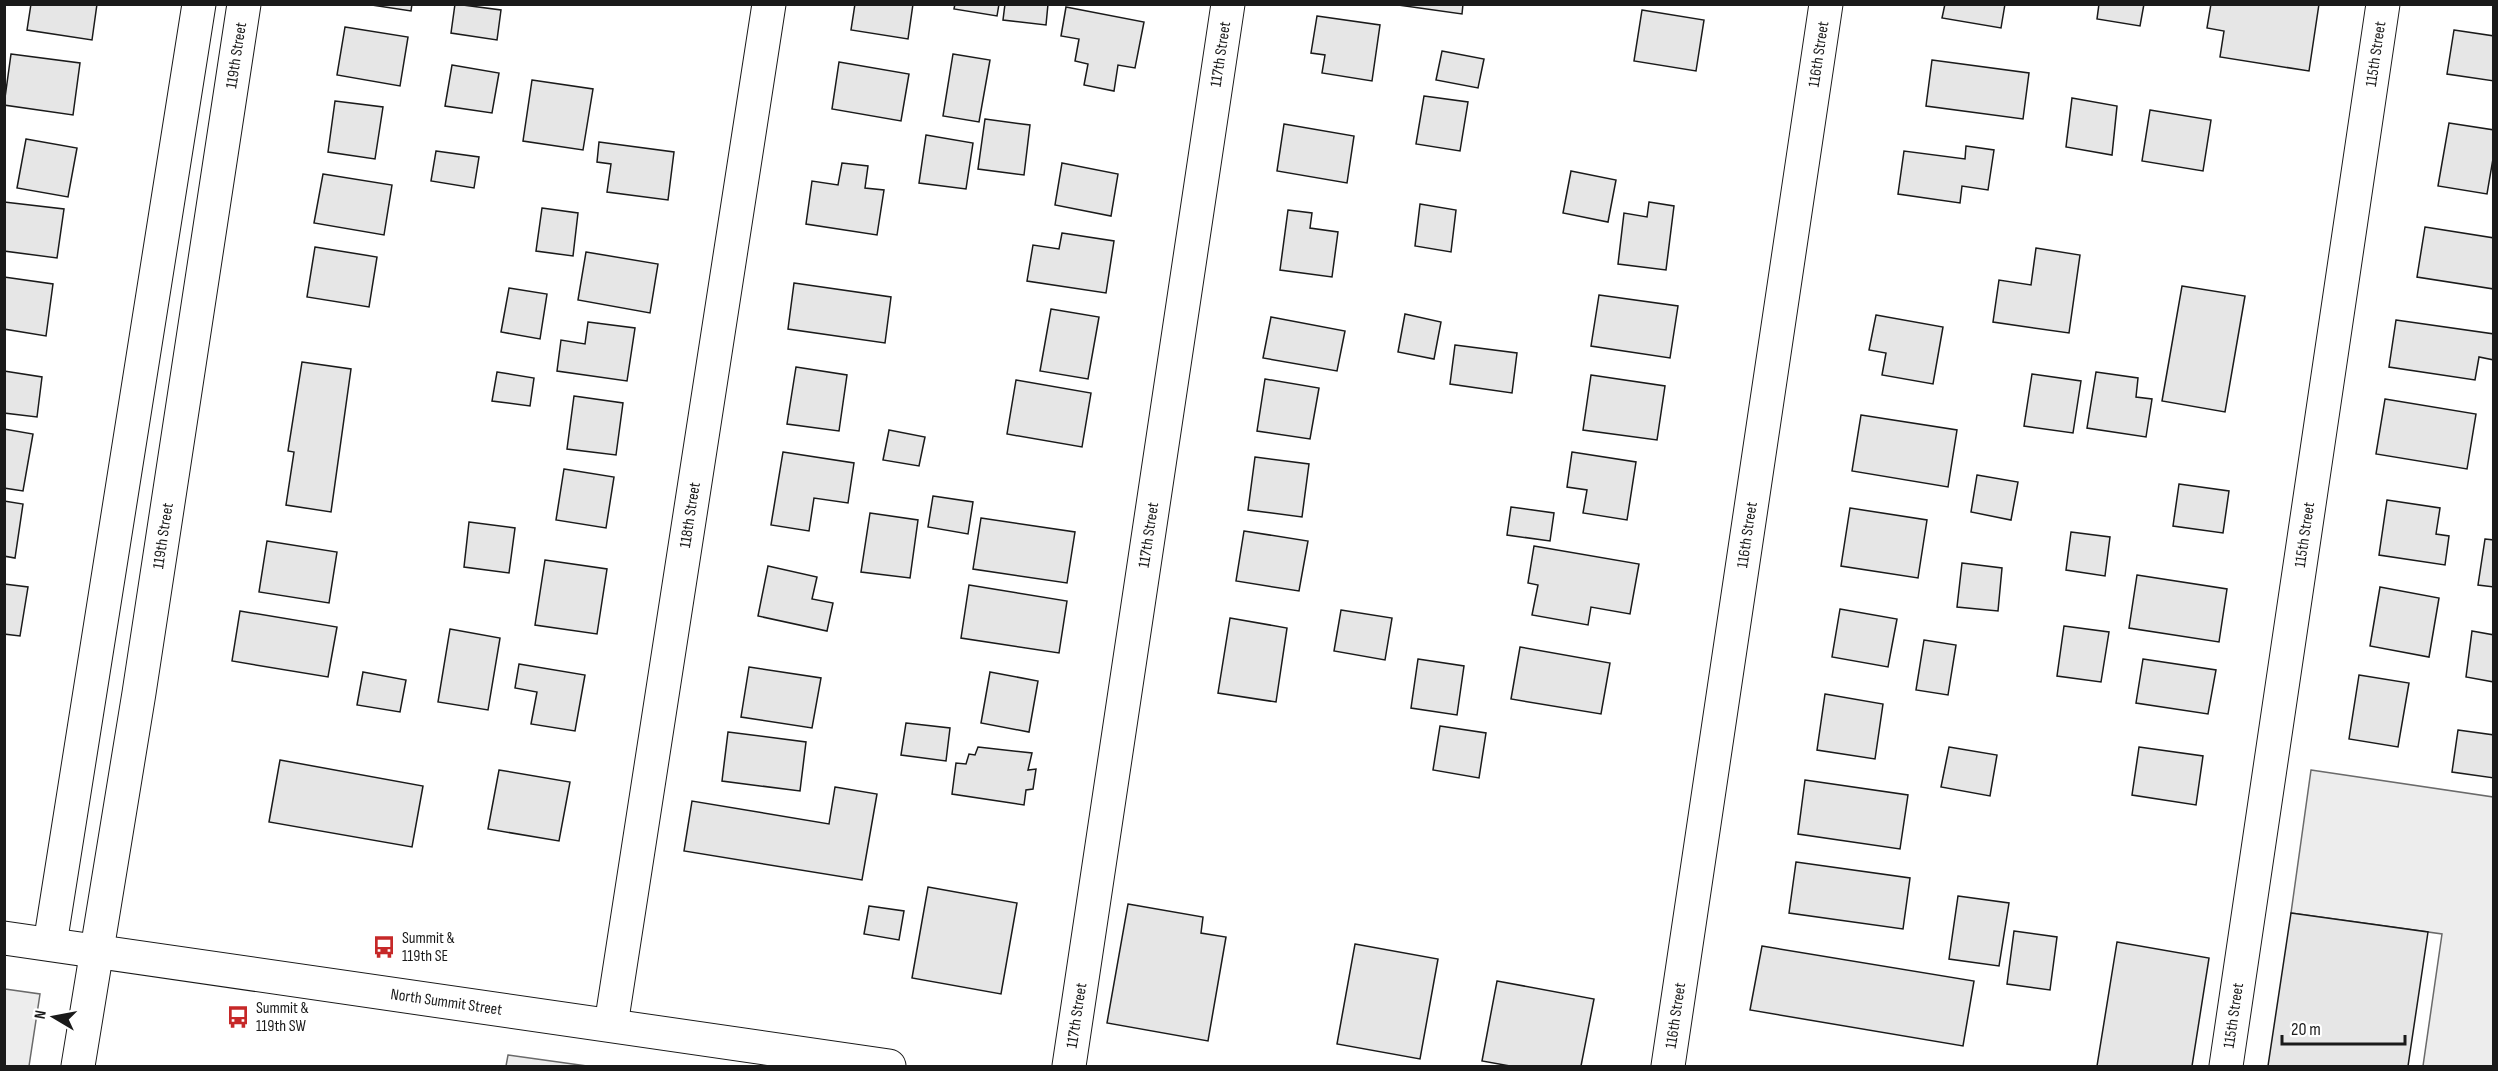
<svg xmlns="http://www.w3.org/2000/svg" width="2498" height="1071" viewBox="0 0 2498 1071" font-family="'Sofia Sans Condensed',sans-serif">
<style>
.built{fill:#ededed;stroke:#6a6a6a;stroke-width:1.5}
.building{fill:#e6e6e6;stroke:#1a1a1a;stroke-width:1.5}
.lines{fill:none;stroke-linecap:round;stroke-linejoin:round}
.minor-casing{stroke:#1a1a1a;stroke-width:35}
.major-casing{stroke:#1a1a1a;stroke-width:35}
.minor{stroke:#fff;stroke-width:33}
.major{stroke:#fff;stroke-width:33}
.labels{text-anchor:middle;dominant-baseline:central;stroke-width:4.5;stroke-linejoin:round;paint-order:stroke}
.street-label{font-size:16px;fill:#1a1a1a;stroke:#fff}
.poi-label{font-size:16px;fill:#1a1a1a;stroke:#fff;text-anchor:start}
</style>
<rect width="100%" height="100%" fill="#fff"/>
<g class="built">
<polygon points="2311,770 2493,797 2493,1066 2423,1066 2442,934 2291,913"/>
<polygon points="5,989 40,994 29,1066 5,1066"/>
<polygon points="508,1055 587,1066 506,1066"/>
</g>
<g class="building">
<polygon points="31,4 97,4 92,40 27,30"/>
<polygon points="365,4 412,4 411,11"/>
<polygon points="455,4 501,10 497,40 451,33"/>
<polygon points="855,4 913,4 908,39 851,30"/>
<polygon points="955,4 999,4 997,16 954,9"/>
<polygon points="1005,4 1048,4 1046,25 1003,20"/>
<polygon points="1391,4 1463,4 1462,14"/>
<polygon points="1945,4 2005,4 2001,28 1942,18"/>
<polygon points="2099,4 2144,4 2140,26 2097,19"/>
<polygon points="2211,4 2319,4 2309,71 2220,57 2224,31 2207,28"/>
<polygon points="1066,7 1144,22 1135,68 1118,65 1114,91 1084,85 1088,64 1075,61 1079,39 1061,36"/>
<polygon points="1642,10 1704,20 1696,71 1634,61"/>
<polygon points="1317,16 1380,25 1372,81 1322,73 1325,55 1311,53"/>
<polygon points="345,27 408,37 400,86 337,75"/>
<polygon points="2454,30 2494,36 2494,81 2447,74"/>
<polygon points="1442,51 1484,59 1478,88 1436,80"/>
<polygon points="11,54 80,63 73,115 4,105"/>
<polygon points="953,54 990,60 979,122 943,116"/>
<polygon points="1932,60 2029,73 2023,119 1926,106"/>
<polygon points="839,62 909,74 901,121 832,109"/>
<polygon points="452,65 499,73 492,113 445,106"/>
<polygon points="532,80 593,89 583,150 523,141"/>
<polygon points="1424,96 1468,102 1460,151 1416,144"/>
<polygon points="2072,98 2117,106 2112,155 2066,147"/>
<polygon points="335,101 383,107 375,159 328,152"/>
<polygon points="2150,110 2211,120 2203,171 2142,161"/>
<polygon points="985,119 1030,125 1024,175 978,169"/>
<polygon points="2449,123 2494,130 2494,153 2487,194 2438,186"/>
<polygon points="1284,124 1354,136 1347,183 1277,171"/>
<polygon points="926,135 973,143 966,189 919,183"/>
<polygon points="26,139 77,148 68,197 17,188"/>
<polygon points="599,142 674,152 668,200 607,192 611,164 597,162"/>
<polygon points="1966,146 1994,150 1988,190 1962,186 1960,203 1898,194 1904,151 1965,159"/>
<polygon points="436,151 479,157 474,188 431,181"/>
<polygon points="842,163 868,166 865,188 884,190 877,235 806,224 812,181 838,185"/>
<polygon points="1062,163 1118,174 1111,216 1055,205"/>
<polygon points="1571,171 1616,180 1608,222 1563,213"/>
<polygon points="323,174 392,185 384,235 314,223"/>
<polygon points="4,202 64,209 57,258 4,251"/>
<polygon points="1649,202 1674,206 1666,270 1618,264 1624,213 1647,217"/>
<polygon points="1420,204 1456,210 1451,252 1415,246"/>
<polygon points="542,208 578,213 573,256 536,251"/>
<polygon points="1288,210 1312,213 1310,228 1338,232 1332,277 1280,270"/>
<polygon points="2425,227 2494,238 2494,289 2417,277"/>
<polygon points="1062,233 1114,241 1106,293 1027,281 1033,245 1059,249"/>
<polygon points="315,247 377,257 369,307 307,297"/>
<polygon points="2036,248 2080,255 2069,333 1993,322 1999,280 2031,285"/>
<polygon points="586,252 658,264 650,313 578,300"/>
<polygon points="4,277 53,284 46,336 4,329"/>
<polygon points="794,283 891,297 885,343 788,329"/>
<polygon points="2182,286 2245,296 2225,412 2162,401"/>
<polygon points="509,288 547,294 540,339 501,332"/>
<polygon points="1599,295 1678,306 1670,358 1591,346"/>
<polygon points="1051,309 1099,317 1088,379 1040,371"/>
<polygon points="1405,314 1441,322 1434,359 1398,352"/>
<polygon points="1876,315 1943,327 1933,384 1882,375 1886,353 1869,350"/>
<polygon points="1271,317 1345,331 1337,371 1263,358"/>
<polygon points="2396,320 2494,334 2494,360 2479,357 2475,380 2389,367"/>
<polygon points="588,322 635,328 627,381 557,371 561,340 585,344"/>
<polygon points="1455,345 1517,353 1512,393 1450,384"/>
<polygon points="302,362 351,369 331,512 286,505 294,452 288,451"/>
<polygon points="796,367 847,375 839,431 787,424"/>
<polygon points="4,371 42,377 37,417 4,413"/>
<polygon points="497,372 534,378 530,406 492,401"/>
<polygon points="2096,372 2138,378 2136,397 2152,399 2146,437 2087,428"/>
<polygon points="2032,374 2081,381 2073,433 2024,426"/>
<polygon points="1591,375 1665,386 1657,440 1583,430"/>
<polygon points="1265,379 1319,388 1310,439 1257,431"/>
<polygon points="1016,380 1091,393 1082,447 1007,434"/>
<polygon points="574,396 623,403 616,455 567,449"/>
<polygon points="2385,399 2476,414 2467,469 2376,454"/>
<polygon points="1861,415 1957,430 1948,487 1852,471"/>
<polygon points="4,429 33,434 23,491 4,488"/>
<polygon points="889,430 925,437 919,466 883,460"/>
<polygon points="783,452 854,463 848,503 814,498 809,531 771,525"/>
<polygon points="1572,452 1636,462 1627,520 1583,513 1587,490 1567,487"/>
<polygon points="1255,457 1309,464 1302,517 1248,510"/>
<polygon points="564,469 614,477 606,528 556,520"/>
<polygon points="1977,475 2018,482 2011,520 1971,512"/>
<polygon points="2179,484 2229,491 2223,533 2173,526"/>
<polygon points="933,496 973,502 968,534 928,527"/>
<polygon points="2387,500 2440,508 2436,534 2449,536 2445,565 2379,555"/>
<polygon points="4,501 23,504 15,558 4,556"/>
<polygon points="1511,507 1554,513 1550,541 1507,535"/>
<polygon points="1850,508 1927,520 1918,578 1841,566"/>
<polygon points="870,513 918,520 910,578 861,572"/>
<polygon points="981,518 1075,532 1067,583 973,569"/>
<polygon points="469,522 515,528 509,573 464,567"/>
<polygon points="1244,531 1308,541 1299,591 1236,581"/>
<polygon points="2071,532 2110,537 2105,576 2066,570"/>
<polygon points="2485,539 2494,540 2494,587 2478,585"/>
<polygon points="267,541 337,552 329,603 259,592"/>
<polygon points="1534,546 1639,564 1630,614 1591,607 1588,625 1532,615 1538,585 1528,583"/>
<polygon points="545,560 607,569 597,634 535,625"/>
<polygon points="1962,563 2002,568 1998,611 1957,607"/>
<polygon points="768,566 817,577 812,599 833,603 827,631 758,616"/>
<polygon points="2137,575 2227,589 2219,642 2129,628"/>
<polygon points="4,584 28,587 20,636 4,634"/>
<polygon points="969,585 1067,601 1059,653 961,638"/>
<polygon points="2380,587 2439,598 2429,657 2370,646"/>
<polygon points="1840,609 1897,619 1888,667 1832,657"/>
<polygon points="1341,610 1392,618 1385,660 1334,651"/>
<polygon points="240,611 337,627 328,677 232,661"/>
<polygon points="1230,618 1287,628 1276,702 1218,693"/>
<polygon points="2064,626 2109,632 2101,682 2057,676"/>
<polygon points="450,629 500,638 488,710 438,702"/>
<polygon points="2472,631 2494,635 2494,682 2466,677"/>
<polygon points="1924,640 1956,645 1948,695 1916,690"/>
<polygon points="1520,647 1610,663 1601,714 1511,699"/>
<polygon points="1418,659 1464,666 1457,715 1411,708"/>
<polygon points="2143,659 2216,670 2208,714 2136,703"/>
<polygon points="519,664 585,675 575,731 531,724 537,692 515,688"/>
<polygon points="749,667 821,678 812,728 741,717"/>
<polygon points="363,672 406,680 400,712 357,705"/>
<polygon points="990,672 1038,681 1029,732 981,723"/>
<polygon points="2359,675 2409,683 2398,747 2349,739"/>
<polygon points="1825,694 1883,704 1875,759 1817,750"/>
<polygon points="906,723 950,728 946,761 901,755"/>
<polygon points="1440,726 1486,733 1479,778 1433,770"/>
<polygon points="2458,730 2494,735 2494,778 2452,772"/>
<polygon points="728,732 806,742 800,791 722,781"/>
<polygon points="978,747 1032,753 1028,770 1036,769 1033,789 1026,790 1024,805 952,794 956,763 966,764 969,754 975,755"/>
<polygon points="1949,747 1997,755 1990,796 1941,787"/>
<polygon points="2139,747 2203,756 2196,805 2132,795"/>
<polygon points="280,760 423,786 412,847 269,822"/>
<polygon points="499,770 570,782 559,841 488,829"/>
<polygon points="1805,780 1908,795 1900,849 1798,834"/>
<polygon points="835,787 877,794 862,880 684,851 692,801 829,824"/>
<polygon points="1796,862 1910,878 1903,929 1789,913"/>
<polygon points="928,887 1017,903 1001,994 912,978"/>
<polygon points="1958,896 2009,903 1999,966 1949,959"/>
<polygon points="1128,904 1203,917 1201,933 1226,937 1208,1041 1107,1023"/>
<polygon points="869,906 904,911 899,940 864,934"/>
<polygon points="2291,913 2428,932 2408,1066 2268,1066"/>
<polygon points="2014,931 2057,937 2050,990 2007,984"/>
<polygon points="2117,942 2209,958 2192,1066 2097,1066"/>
<polygon points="1355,944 1438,959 1420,1059 1337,1044"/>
<polygon points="1762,946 1974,981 1963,1046 1750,1010"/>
<polygon points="1497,981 1594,999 1581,1066 1510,1066 1482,1061"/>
</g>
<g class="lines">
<g class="minor-casing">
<g id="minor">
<polyline points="50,944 199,4"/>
<path id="s1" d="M611 1025 769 4"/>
<path id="s2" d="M78 1066 139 693 244 4"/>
<path id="s3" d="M1069 1066 1228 4"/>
<path id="s4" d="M1668 1066 1826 4"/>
<path id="s5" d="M2226 1066 2383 4"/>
</g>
</g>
<g class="major-casing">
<g id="major">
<path id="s6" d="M4 938 889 1066"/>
</g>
</g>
<use href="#minor" class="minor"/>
<use href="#major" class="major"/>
</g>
<defs>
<g id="bus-bare" transform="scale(1.8)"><path d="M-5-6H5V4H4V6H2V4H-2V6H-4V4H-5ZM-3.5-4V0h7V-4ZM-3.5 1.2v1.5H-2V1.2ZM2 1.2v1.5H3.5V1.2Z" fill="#c62828" stroke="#fff" stroke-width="2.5" paint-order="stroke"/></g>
</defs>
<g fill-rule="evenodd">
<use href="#bus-bare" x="384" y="947"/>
<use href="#bus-bare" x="238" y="1017"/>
</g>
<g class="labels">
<g class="street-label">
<text stroke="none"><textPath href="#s2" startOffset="1023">119th Street</textPath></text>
<text stroke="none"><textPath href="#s3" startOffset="1023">117th Street</textPath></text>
<text stroke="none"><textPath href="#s4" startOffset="1023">116th Street</textPath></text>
<text stroke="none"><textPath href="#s5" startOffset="1023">115th Street</textPath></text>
<text stroke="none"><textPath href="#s1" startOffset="516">118th Street</textPath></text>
<text stroke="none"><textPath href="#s4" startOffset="537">116th Street</textPath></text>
<text stroke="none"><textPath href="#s2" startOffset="537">119th Street</textPath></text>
<text stroke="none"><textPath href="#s3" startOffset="537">117th Street</textPath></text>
<text stroke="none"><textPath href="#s5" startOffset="537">115th Street</textPath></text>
<text stroke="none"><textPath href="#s6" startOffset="447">North Summit Street</textPath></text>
<text stroke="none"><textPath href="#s3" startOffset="51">117th Street</textPath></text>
<text stroke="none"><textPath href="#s4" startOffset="51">116th Street</textPath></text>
<text stroke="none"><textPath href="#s5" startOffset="51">115th Street</textPath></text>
</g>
<g class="poi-label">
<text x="402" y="938">Summit &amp;<tspan x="402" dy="18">119th SE</tspan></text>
<text x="256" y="1008">Summit &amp;<tspan x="256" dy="18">119th SW</tspan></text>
</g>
</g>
<rect width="2498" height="1071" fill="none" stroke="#1a1a1a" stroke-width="12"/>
<g transform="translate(54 1017) rotate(280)" stroke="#ffffff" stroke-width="4.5" paint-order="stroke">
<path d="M0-4.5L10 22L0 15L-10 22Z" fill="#1a1a1a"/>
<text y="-9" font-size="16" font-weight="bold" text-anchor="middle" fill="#1a1a1a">N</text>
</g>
<path d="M2282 1035v9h123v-9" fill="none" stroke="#1a1a1a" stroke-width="3"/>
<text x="2291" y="1035" font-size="18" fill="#1a1a1a" stroke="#ffffff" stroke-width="4.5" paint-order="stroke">20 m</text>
</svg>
